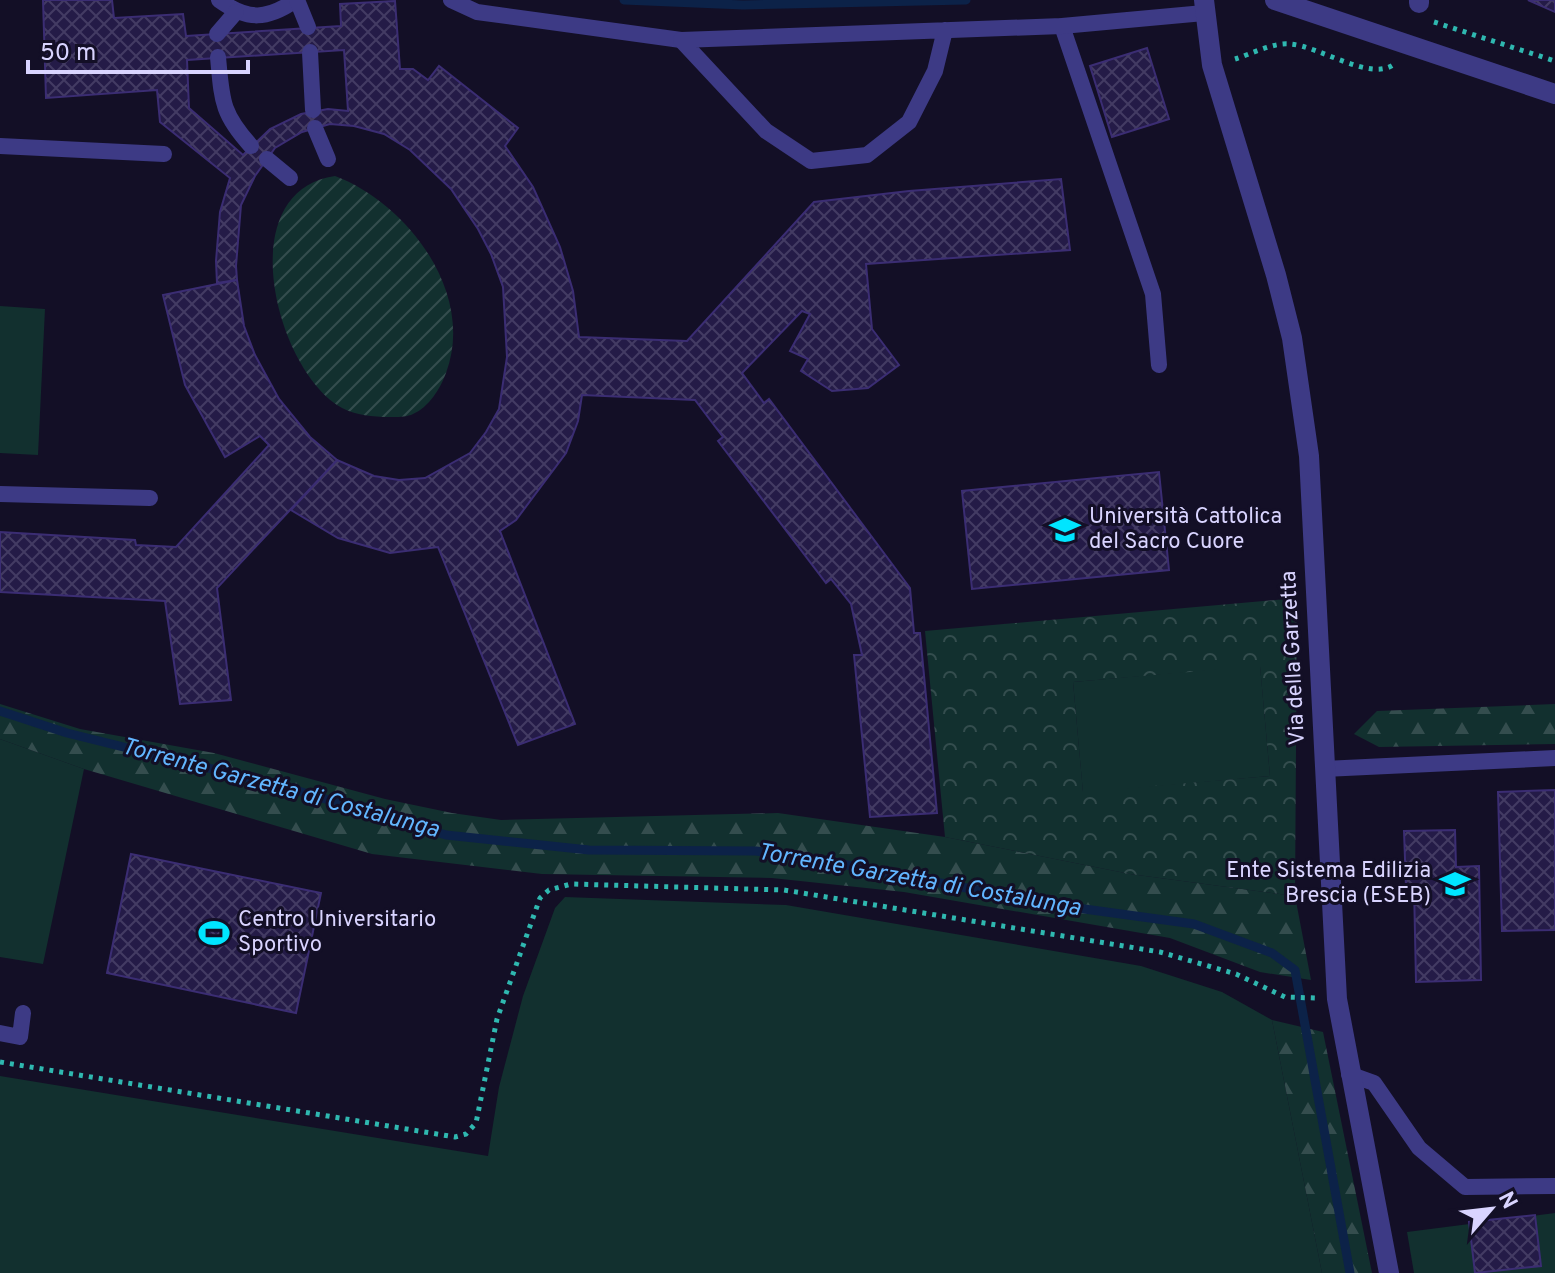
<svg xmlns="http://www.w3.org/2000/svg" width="1555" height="1273" viewBox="0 0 1555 1273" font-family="Overpass,sans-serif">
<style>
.grass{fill:#12302f}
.forest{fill:url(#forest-firs)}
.park{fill:url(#park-crowns);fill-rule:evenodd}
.garden{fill:url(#garden-furrows)}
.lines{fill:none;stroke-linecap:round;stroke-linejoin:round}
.stream{stroke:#0c2248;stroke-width:9}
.building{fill:url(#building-cross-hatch);stroke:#3b2d73;stroke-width:2;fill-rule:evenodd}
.path{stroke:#2fb8b0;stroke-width:5;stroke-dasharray:4 6;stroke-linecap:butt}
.service{stroke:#3d3a85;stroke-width:16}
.pedestrian{stroke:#3d3a85;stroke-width:20}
.minor{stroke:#3d3a85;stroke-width:20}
.labels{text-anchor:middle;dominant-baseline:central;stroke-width:6;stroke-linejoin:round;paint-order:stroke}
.poi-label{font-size:22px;fill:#d9d4ff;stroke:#130f26;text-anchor:start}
.street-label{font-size:22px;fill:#d9d4ff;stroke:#130f26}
.water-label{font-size:24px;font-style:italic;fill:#62b6ff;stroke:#130f26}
</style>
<defs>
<pattern id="forest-firs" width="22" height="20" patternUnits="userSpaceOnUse" patternTransform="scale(2)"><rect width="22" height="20" fill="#12302f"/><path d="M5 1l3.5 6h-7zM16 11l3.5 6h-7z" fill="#344d4e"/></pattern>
<pattern id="park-crowns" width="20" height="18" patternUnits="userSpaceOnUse" patternTransform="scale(2)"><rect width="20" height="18" fill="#12302f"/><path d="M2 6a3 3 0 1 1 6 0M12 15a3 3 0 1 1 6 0" fill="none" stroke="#344d4e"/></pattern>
<pattern id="garden-furrows" width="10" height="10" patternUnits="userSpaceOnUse" patternTransform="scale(2)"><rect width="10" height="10" fill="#12302f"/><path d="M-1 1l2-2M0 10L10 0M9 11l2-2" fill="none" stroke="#344d4e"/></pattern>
<pattern id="building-cross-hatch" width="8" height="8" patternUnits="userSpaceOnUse" patternTransform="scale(2)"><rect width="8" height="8" fill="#241b47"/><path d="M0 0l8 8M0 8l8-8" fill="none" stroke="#433b63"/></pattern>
</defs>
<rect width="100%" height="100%" fill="#130f26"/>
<g class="grass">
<polygon points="0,306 45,309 38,455 0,453"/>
<polygon points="1260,665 1270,776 1083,793 1073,682"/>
<polygon points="0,739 84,769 43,964 0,957"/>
<polygon points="565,897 786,905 1141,966 1222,992 1272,1020 1322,1273 0,1273 0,1076 488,1156 499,1087 523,996 555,908"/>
<polygon points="1555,1213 1555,1273 1414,1273 1407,1232"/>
</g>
<g class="forest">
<polygon points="0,704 80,729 214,753 385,799 452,813 501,820 778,813 945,837 1130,874 1295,896 1311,980 1260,972 1170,938 904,892 772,878 542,874 372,854 84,769 0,739"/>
<polygon points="1555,704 1555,744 1379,747 1354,734 1377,711"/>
<polygon points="1272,1020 1323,1032 1372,1273 1322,1273"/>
</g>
<path class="park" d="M1297 598 1295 896 1130 874 945 837 925 631ZM1260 666 1270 776 1083 792 1073 682Z"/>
<path class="garden" d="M335 176C407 203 476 293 446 373 440 389 429 407 413 414 405 418 392 417 383 417 367 416 350 414 337 405 274 363 232 191 335 176Z"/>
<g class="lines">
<g class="stream">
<polyline points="624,0 743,5 966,0"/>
<polyline points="0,711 67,733 285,787 446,835 589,850 756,851 826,861 1055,905 1194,924 1272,953 1295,970 1350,1273"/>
</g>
</g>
<g class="building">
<path d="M43 0H112L114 18 183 14 186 36 341 26 340 4 395 1 400 69H413L428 80 439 66 518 128 505 146 533 187 560 247 573 291 579 337 687 341 814 202 909 191 1061 179 1070 250 866 264 872 329 899 365 868 388 832 391 801 371 808 359 790 351 810 314 802 311 742 373 764 403 769 399 910 588 914 633H920L937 813 870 817 854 655H862L851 604 831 579 826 583 718 441 723 437 695 400 582 395 578 421 566 453 516 520 500 531 575 724 518 745 438 547 390 553 338 538 291 510 337 460 374 476 399 480 425 478 470 453 486 432 499 409 507 357 503 287 491 254 478 229 451 189 410 150 384 134 354 126 330 124 302 132 275 148 255 176 241 205 236 266 237 280 217 283 216 261 220 212 230 178 160 122 157 90 46 98ZM344 50 348 111 328 109 301 114 270 129 243 155 189 108 187 60Z"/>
<polygon points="1528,0 1555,0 1555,12"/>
<polygon points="1147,48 1169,119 1112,137 1090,66"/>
<polygon points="237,280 244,326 255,355 279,399 310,437 337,460 217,588 231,700 180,704 165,601 0,592 0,532 135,540 136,545 176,547 269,445 260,436 225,457 185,385 163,295"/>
<polygon points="1159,472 1169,570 972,589 962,491"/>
<polygon points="1555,790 1555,930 1502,931 1498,792"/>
<polygon points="1455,830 1456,867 1479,866 1481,980 1416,982 1414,886 1406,887 1404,831"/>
<polygon points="131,854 321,893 296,1013 107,973"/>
<polygon points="1535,1215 1541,1266 1475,1273 1469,1222"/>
</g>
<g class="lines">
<g class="path">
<polyline points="1434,22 1555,61"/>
<path d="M1235 59C1251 54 1274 42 1290 44 1319 46 1369 81 1393 65"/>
<polyline points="0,1062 455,1137 466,1134 476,1123 497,1019 540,898 549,890 571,884 784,890 1160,952 1236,974 1285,997 1316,998"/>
</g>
<g class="service">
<path d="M219 0C248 21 267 20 296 0"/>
<polyline points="297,0 308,27"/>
<polyline points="451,0 477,12 681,40"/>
<polyline points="1062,26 1153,294 1159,365"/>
<polyline points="945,30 935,71 909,122 867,155 811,161 766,131 681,40 1062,26 1204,13"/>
<polyline points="217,34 236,12"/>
<polyline points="310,52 313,110"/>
<path d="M218 57C222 100 221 113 251 146"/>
<polyline points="315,128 328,159"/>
<polyline points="0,146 164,154"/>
<polyline points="267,159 290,178"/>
<polyline points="0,494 150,498"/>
<polyline points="1324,769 1555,758"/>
<polyline points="0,1033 20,1037 23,1013"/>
<polyline points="1349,1074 1374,1083 1419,1148 1465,1187 1555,1186"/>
</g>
<polyline class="pedestrian" points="1419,0 1419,3"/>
<g class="minor">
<polyline points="1204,0 1212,65 1276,275 1292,338 1309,456 1337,999 1389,1273"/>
<polyline points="1275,0 1555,94"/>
</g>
</g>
<defs>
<g id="university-bare" transform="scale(2.4)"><path d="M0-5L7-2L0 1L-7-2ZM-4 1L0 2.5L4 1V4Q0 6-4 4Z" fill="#00e5ff" stroke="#130f26" stroke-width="2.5" paint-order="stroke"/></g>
<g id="school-bare" transform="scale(2.4)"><path d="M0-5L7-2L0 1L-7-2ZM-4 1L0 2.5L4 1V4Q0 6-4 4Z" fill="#00e5ff" stroke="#130f26" stroke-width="2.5" paint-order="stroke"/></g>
<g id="stadium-bare" transform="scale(2.4)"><path d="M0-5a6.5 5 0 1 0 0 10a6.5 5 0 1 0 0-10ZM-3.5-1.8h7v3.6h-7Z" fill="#00e5ff" stroke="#130f26" stroke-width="2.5" paint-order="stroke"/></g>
</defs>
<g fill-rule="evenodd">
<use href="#university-bare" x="1065" y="530"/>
<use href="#school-bare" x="1455" y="884"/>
<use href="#stadium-bare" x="214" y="933"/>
</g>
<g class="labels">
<g class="poi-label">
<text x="1089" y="517">Università Cattolica<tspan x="1089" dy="25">del Sacro Cuore</tspan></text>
<text x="1431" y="871" text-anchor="end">Ente Sistema Edilizia<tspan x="1431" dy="25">Brescia (ESEB)</tspan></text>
<text x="238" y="920">Centro Universitario<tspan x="238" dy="25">Sportivo</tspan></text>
</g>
<g class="street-label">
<text transform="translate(1294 658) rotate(-93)">Via della Garzetta</text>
</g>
<g class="water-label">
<text transform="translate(280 789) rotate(15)">Torrente Garzetta di Costalunga</text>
<text transform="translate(919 881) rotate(10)">Torrente Garzetta di Costalunga</text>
</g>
</g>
<g transform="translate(1491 1209) rotate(62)" stroke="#130f26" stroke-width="6" paint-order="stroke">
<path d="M0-6L14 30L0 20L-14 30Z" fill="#d9d4ff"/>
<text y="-12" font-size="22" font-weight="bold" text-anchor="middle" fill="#d9d4ff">N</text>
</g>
<path d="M28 60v12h220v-12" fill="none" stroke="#d9d4ff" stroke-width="4"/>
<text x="40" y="60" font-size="24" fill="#d9d4ff" stroke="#130f26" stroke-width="6" paint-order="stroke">50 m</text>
</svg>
